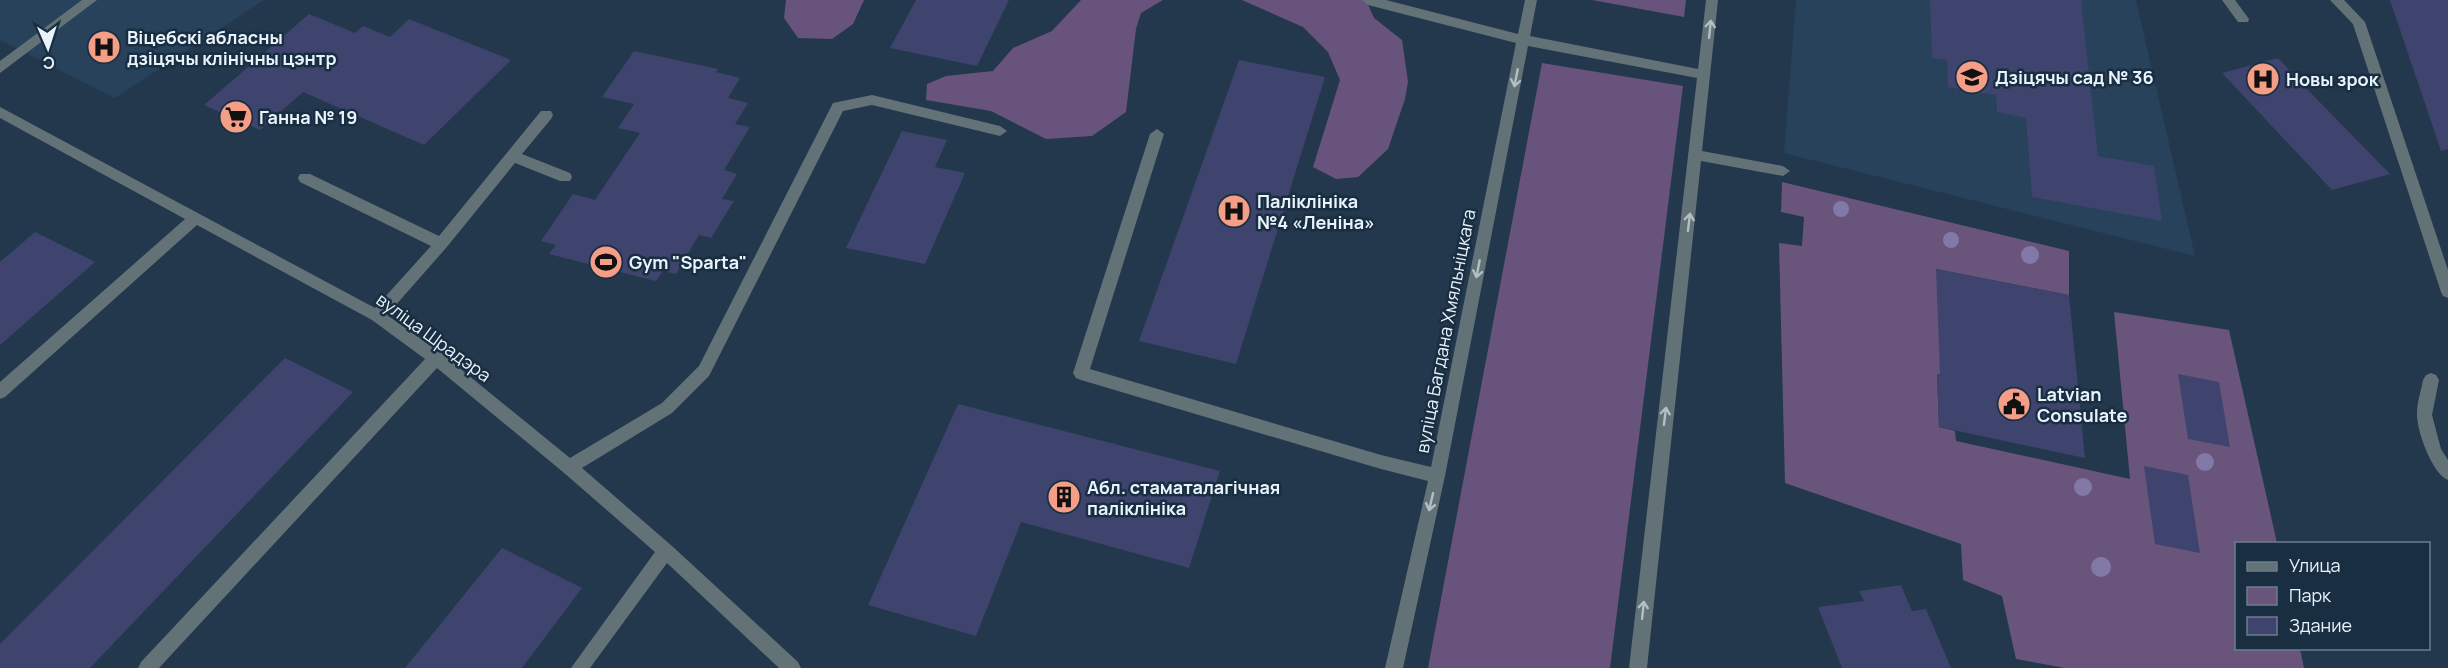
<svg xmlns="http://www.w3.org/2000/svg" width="2448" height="668" viewBox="0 0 2448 668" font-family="Manrope,sans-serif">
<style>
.built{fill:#28425b}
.green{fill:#69557c}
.forest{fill:#68537c}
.building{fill:#3e446d}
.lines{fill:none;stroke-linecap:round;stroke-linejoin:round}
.minor{fill:#637277;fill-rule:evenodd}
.tree{fill:#8279a7}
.oneway{stroke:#b3bfc7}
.labels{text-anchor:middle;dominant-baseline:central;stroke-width:5;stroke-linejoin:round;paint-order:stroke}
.poi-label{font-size:18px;font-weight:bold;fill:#e9f3fd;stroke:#192e41;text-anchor:start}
.street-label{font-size:18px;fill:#e9f3fd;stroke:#192e41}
</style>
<rect width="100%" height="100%" fill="#23384c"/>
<g class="built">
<polygon points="0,0 264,0 115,98 0,40"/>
<polygon points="1796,0 2136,0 2195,256 1784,153"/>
</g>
<polygon class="green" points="1782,182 2069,251 2069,295 1936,269 1965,379 1937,374 1939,427 1955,431 1956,441 2130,479 2114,312 2229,330 2277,543 2236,544 2236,648 2300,649 2304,668 2065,668 2016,659 2002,596 1963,580 1961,544 1785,483 1779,243 1802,246 1804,217 1781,212"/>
<g class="forest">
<polygon points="786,0 864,0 853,24 832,39 798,38 784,18"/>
<polygon points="1081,0 1163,0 1141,13 1136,29 1126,112 1092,136 1046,139 991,111 926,100 927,84 946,76 993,71 1013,48 1052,31"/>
<polygon points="1242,0 1366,0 1374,18 1402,40 1408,82 1405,99 1388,149 1358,177 1336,179 1313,167 1340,80 1328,52 1303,27"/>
<polygon points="1592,0 1686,0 1684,17"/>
<polygon points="1542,63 1683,86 1610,668 1428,668"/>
</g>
<g class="building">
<polygon points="916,0 1009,0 977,66 890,48"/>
<polygon points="1930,0 2081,0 2098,156 2154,166 2162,221 2032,197 2026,118 1997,112 1996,95 1948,87 1947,60 1932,58"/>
<polygon points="2390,0 2448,0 2448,149 2441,151"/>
<polygon points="309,14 355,33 363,26 390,37 409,19 511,60 424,145 303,92 260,130 204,105"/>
<polygon points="634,51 718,69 716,72 740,78 728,98 748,103 735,124 750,127 724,170 737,174 722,199 734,201 711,238 699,235 676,274 663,271 656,281 549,254 556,245 541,241 573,194 595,200 640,133 618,128 634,104 602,97"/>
<polygon points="2278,58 2304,86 2390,174 2332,190 2222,73"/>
<polygon points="1239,60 1325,77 1236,364 1139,341"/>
<polygon points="902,131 947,140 935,167 965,173 925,264 846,248"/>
<polygon points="35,232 95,262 0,345 0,262"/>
<polygon points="1936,269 2069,295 2085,458 1939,427 1937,374 1940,374"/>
<polygon points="285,358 353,392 90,668 0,668 0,644"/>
<polygon points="2178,374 2219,382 2230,447 2188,439"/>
<polygon points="958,404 1220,471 1189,568 1021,522 976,636 868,605"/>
<polygon points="2144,466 2188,475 2200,553 2155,544"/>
<polygon points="502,548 582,588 522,668 405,668"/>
<polygon points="1901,585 1912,611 1926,609 1951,668 1842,668 1818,607 1864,601 1859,591"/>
</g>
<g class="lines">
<g class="minor">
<polygon points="82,0 97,0 0,73 0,61"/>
<polygon points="1362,0 1386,0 1518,34 1525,0 1537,0 1530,36 1698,69 1706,0 1718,0 1702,151 1783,166 1790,171 1783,176 1701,161 1647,668 1629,668 1697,78 1528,46 1445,476 1403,668 1385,668 1428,481 1381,469 1081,380 1076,378 1073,373 1150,134 1157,129 1164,134 1090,369 1381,455 1431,467 1516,43 1368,5"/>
<polygon points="2222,0 2235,0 2249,19 2248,22 2238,22"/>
<polygon points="2330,0 2344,0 2365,22 2448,270 2448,298 2443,296 2441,292 2353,24"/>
<polygon points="872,95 1000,126 1007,131 1000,136 872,105 843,111 709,376 672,413 582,468 672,546 798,662 801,668 779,668 667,563 590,668 571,668 655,552 563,472 437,368 159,668 138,668 141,662 425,359 372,320 197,225 5,397 0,399 0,382 185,219 0,118 0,107 375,308 431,246 300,182 298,178 300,174 310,174 439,236 541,111 551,111 553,115 551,119 522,154 570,173 572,177 570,181 560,181 515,163 446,248 387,315 441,353 570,458 662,403 699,366 833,103"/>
<path d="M2431 373 2436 375 2439 380 2432 415 2441 449 2448 460V480C2432 474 2416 429 2417 413 2417 402 2421 391 2423 380L2426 375Z"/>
</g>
</g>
<g class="tree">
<circle cx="1841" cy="209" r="8"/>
<circle cx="1951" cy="240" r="8"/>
<circle cx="2030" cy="255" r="9"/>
<circle cx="2205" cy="462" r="9"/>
<circle cx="2083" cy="487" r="9"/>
<circle cx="2101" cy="567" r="10"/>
</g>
<defs><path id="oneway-shaft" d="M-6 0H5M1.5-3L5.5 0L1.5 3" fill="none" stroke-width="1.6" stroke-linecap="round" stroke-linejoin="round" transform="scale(1.5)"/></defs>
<g class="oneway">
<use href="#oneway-shaft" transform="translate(1710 29) rotate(-84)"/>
<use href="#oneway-shaft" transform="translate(1516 78) rotate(101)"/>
<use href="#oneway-shaft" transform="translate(1689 222) rotate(-83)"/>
<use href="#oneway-shaft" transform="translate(1478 269) rotate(101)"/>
<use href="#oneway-shaft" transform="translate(1665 416) rotate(-83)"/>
<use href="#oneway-shaft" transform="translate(1431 502) rotate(103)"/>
<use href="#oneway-shaft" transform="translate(1643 610) rotate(-84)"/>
</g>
<defs>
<g id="hospital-disc" transform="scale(1.725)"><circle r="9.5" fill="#f49e87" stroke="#192e41"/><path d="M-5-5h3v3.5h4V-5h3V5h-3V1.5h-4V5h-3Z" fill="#111"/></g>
<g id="school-disc" transform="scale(1.725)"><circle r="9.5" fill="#f49e87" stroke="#192e41"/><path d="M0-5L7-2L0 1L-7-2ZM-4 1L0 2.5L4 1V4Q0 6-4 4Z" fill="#111"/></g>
<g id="supermarket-disc" transform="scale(1.725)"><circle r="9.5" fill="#f49e87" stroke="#192e41"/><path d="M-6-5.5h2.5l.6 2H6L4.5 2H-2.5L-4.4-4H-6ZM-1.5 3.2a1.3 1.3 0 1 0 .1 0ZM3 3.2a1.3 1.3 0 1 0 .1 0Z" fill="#111"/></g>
<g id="stadium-disc" transform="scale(1.725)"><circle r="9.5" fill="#f49e87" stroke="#192e41"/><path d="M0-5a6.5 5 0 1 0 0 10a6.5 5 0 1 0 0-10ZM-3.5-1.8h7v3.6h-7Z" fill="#111"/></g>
<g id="civic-disc" transform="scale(1.725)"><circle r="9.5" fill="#f49e87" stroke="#192e41"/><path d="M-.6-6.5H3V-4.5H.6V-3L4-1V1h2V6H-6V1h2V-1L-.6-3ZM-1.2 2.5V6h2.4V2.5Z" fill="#111"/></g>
<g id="building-disc" transform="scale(1.725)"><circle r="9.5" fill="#f49e87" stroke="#192e41"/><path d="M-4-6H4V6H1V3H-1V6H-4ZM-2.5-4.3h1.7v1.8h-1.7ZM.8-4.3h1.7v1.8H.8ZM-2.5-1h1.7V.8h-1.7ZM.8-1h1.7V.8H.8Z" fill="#111"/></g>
</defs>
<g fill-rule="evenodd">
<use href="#hospital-disc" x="104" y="47"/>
<use href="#school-disc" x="1972" y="77"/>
<use href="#hospital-disc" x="2263" y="79"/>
<use href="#supermarket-disc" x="236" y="117"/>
<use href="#hospital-disc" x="1234" y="211"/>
<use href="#stadium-disc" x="606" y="262"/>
<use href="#civic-disc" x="2014" y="404"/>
<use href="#building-disc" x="1064" y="497"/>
</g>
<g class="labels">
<g class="poi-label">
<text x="127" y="37">Віцебскі абласны<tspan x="127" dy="21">дзіцячы клінічны цэнтр</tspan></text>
<text x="1995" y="77">Дзіцячы сад № 36</text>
<text x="2286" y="79">Новы зрок</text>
<text x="259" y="117">Ганна № 19</text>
<text x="1257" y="201">Паліклініка<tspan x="1257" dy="21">№4 «Леніна»</tspan></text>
<text x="629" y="262">Gym "Sparta"</text>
<text x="2037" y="394">Latvian<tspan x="2037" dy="21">Consulate</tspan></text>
<text x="1087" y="487">Абл. стаматалагічная<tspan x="1087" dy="21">паліклініка</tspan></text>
</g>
<g class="street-label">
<text transform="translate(1445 331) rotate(-79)">вуліца Багдана Хмяльніцкага</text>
<text transform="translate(434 337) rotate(36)">вуліца Шрадэра</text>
</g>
</g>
<rect x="2235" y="542" width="195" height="108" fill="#192e41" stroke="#6c7d8c" stroke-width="1.5"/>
<rect x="2247" y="562" width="30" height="9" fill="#637277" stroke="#6c7d8c" stroke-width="1.5"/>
<text x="2289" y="572" font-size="18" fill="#e9f3fd">Улица</text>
<rect x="2247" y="587" width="30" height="18" fill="#69557c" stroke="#6c7d8c" stroke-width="1.5"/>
<text x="2289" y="602" font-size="18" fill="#e9f3fd">Парк</text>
<rect x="2247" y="617" width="30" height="18" fill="#3e446d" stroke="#6c7d8c" stroke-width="1.5"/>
<text x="2289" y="632" font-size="18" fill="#e9f3fd">Здание</text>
<g transform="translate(48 48) rotate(177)" stroke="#192e41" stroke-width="4.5" paint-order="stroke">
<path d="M0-4.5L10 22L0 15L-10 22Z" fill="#e9f3fd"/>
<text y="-9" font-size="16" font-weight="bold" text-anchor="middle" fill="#e9f3fd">С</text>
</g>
</svg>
